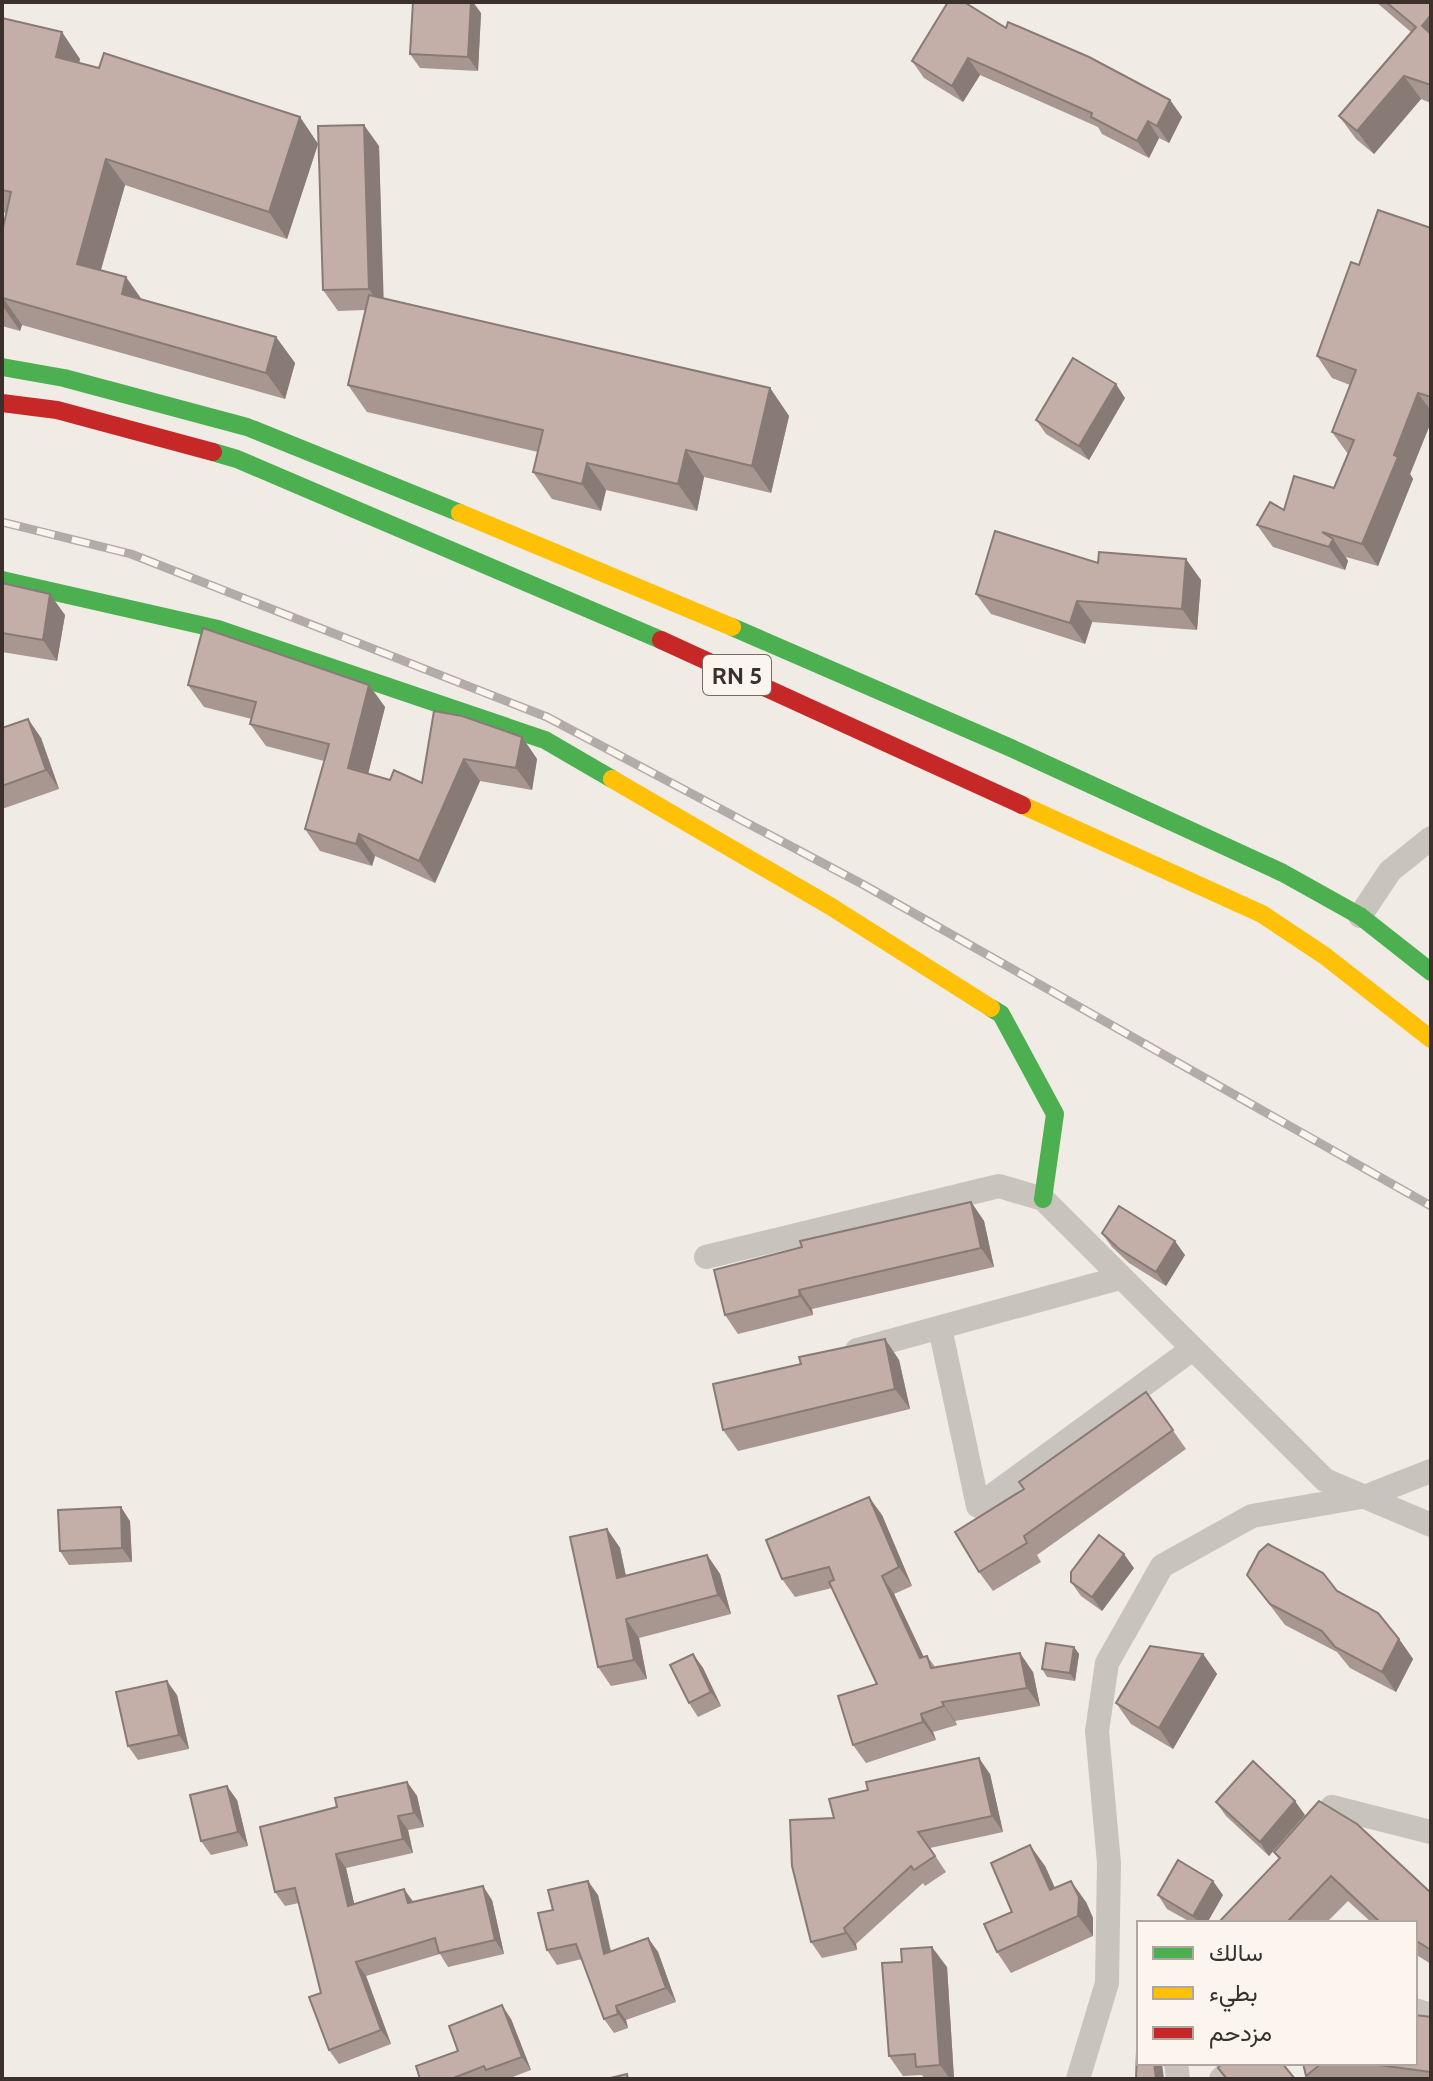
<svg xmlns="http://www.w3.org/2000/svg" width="1433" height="2081" viewBox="0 0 1433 2081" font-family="Cabin,Vazirmatn,sans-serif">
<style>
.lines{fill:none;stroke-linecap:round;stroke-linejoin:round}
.street{stroke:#c9c3be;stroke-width:24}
.fast{stroke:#4caf50;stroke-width:18}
.slow{stroke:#ffc107;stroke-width:18}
.jam{stroke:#c62828;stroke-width:18}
.rail-casing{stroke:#b1aca8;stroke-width:9}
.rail{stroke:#fbf5ee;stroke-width:6;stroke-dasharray:18;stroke-linecap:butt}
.wall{fill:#a89690}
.shaded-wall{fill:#887a75}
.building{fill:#c3afa7;stroke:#887a75;stroke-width:2}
.labels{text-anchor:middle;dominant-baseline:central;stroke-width:7;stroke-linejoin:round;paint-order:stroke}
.shield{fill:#fbf5ee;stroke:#756b66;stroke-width:2}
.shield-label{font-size:24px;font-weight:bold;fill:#3b302b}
</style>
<rect width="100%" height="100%" fill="#f0ebe5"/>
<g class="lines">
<g class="street">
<polyline points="1360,916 1390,871 1431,838"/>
<polyline points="706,1257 999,1186 1043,1199 1325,1480 1431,1525"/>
<polyline points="940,1328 978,1506 1191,1350"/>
<polyline points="857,1350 1120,1278"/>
<polyline points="1311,1831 1332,1807 1431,1832"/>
<polyline points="1415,2010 1431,2015"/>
<polyline points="1176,2063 1178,2079"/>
<polyline points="1078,2079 1107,1983 1109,1863 1097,1731 1107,1663 1162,1566 1252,1516 1367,1496 1431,1471"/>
<polyline points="1221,2079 1236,2063"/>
</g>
<g class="fast">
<polyline points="2,367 64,378 247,427 460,513"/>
<polyline points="213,452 237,459 661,640"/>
<polyline points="2,580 218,629 545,740 612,779"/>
<polyline points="732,627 1011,748 1283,873 1360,916 1431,972"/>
<polyline points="991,1008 1001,1014 1055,1114 1043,1199"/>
</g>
<g class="slow">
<polyline points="460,513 732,627"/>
<polyline points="612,779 830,906 991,1008"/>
<polyline points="1022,805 1262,914 1325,956 1431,1039"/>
</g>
<g class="jam">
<polyline points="2,403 57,410 213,452"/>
<polyline points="661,640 1022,805"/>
</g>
<g class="rail-casing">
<polyline id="rail" points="2,522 131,554 547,717 864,885 1431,1206"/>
</g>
<use href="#rail" class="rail"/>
</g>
<g class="wall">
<polygon points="1376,2 1431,2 1431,103 1421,99 1374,154 1356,139 1339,116 1411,32"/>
<polygon points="481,13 478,71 420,68 410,54"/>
<polygon points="2,18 80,59 79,63 300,117 318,144 287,239 125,185 101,270 141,299 276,337 295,363 285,399 22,325 20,331 2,326 2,232 6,213 2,212"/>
<polygon points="1006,28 1170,100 1182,117 1169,143 1159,138 1149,158 1102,134 1098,127 980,75 963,102 924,78 912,61"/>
<polygon points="379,146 383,298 770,388 789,416 771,493 704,477 697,511 606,490 601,511 552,499 533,472 538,452 367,412 348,385 365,310 338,311 323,290"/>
<polygon points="1431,228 1431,422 1410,474 1413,479 1378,566 1346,557 1348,561 1345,570 1273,547 1257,525 1284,510 1334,488 1348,454 1332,432 1350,385 1332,378 1317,356 1359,265"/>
<polygon points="1125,398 1089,460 1046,434 1036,420"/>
<polygon points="1098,563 1201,580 1197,630 1092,622 1085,644 991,614 976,594"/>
<polygon points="2,583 65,615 57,661 2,652"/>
<polygon points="188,685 369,685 385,707 368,774 390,780 422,783 434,711 522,737 537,759 532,790 480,781 435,883 375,856 372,866 320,851 305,829 324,761 266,746 250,724 252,719 204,707"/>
<polygon points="28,719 41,738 59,789 2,809 2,728"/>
<polygon points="971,1202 984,1221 994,1267 812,1309 813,1315 738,1334 725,1315 802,1247"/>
<polygon points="1102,1233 1185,1255 1166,1286 1129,1263 1112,1247"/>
<polygon points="885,1339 899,1360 910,1409 738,1451 723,1430 801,1364"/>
<polygon points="1146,1392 1186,1449 1037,1555 1041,1562 993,1591 979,1572 1024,1489"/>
<polygon points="882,1515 912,1586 894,1594 924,1657 927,1656 936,1668 1033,1672 1040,1706 955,1721 957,1725 933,1732 936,1740 866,1763 853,1745 877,1684 832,1588 795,1597 782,1579"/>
<polygon points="130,1521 132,1562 69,1565 60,1551"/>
<polygon points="607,1529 620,1548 626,1576 707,1555 720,1574 731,1614 639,1638 647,1679 611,1686 598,1667"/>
<polygon points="1134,1568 1102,1611 1081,1596 1071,1582"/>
<polygon points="1247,1575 1337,1591 1399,1639 1413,1659 1396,1692 1350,1668 1337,1652 1285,1625"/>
<polygon points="1074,1647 1079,1654 1075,1681 1047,1677 1042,1669"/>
<polygon points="693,1654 703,1668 721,1706 698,1717 689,1703"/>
<polygon points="1203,1654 1217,1674 1173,1749 1131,1724 1116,1703"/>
<polygon points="177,1695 189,1749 138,1760 128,1746"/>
<polygon points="990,1774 1003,1832 930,1848 946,1872 925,1886 923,1883 856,1944 857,1950 822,1958 811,1942 834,1818 868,1790"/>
<polygon points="407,1782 417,1796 424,1827 408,1830 413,1853 346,1868 354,1904 404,1889 413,1902 492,1900 504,1954 448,1967 440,1954 366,1976 391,2044 339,2064 329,2050 321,1993 299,1903 285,1906 275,1892 337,1807"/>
<polygon points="237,1800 248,1846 211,1855 201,1841"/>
<polygon points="1216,1802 1305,1815 1269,1856 1226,1816"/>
<polygon points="1274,1852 1431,1893 1431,1964 1415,1954 1415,1923 1372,1923 1348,1901 1326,1923 1218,1923 1279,1859"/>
<polygon points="1045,1866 1055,1888 1086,1902 1093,1918 1093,1936 1011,1973 997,1952 1012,1912"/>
<polygon points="598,1895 611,1951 648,1938 658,1952 676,2002 626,2020 628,2028 614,2033 604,2019 582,1959 557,1965 547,1950 553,1910"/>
<polygon points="1158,1895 1223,1895 1207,1923 1192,1923 1167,1909"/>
<polygon points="947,1967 954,2079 925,2079 922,2075 903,2076 889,2056"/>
<polygon points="1431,2017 1431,2079 1309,2079 1306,2076 1303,2063 1415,2063"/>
<polygon points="511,2019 531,2070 507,2079 420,2079 458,2051"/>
</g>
<g class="shaded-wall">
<polygon points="471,2 473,2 481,13 478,71 468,57"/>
<polygon points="1431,15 1431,39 1422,26"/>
<polygon points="62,32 80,59 74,84 56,57"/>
<polygon points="968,58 980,75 963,102 952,86"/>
<polygon points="1404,76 1421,99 1374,154 1357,131"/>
<polygon points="1170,100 1182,117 1169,143 1157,126"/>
<polygon points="300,117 318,144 287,239 269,212"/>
<polygon points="1148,121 1159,138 1149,158 1137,141"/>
<polygon points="364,125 379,146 384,310 369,289"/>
<polygon points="106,159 125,185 95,290 77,264"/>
<polygon points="126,277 145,304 122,294"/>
<polygon points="3,298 22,325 20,331 2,305"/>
<polygon points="276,337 295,363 285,399 266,373"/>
<polygon points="1116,384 1125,398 1089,460 1079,446"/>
<polygon points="770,388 789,416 771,493 752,466"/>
<polygon points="1418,393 1431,411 1431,422 1410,474 1413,479 1378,566 1362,544 1394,455"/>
<polygon points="686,450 704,477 697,511 678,484"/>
<polygon points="587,463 606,490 601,511 582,484"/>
<polygon points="1333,539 1348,561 1345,570 1329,547"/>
<polygon points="1186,559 1201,580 1197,630 1182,609"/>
<polygon points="50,594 65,615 57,661 43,640"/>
<polygon points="1077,601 1092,622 1085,644 1070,623"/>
<polygon points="369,685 385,707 364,790 348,768"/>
<polygon points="28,719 41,738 59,789 46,770"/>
<polygon points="522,737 537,759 532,790 516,768"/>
<polygon points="464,759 480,781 435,883 419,861"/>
<polygon points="359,834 375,856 372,866 356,844"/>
<polygon points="971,1202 984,1221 994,1267 981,1248"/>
<polygon points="1175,1241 1185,1255 1166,1286 1156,1272"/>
<polygon points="799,1290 812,1309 813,1315 800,1296"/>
<polygon points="885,1339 899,1360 910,1409 895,1389"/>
<polygon points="869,1497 882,1515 912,1586 899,1567"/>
<polygon points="121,1507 130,1521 132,1562 122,1548"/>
<polygon points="607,1529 620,1548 630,1596 617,1578"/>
<polygon points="1124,1554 1134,1568 1102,1611 1092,1597"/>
<polygon points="707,1555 720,1574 731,1614 718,1595"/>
<polygon points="882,1576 894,1594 933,1677 920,1658"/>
<polygon points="626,1619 639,1638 647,1679 634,1660"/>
<polygon points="1399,1639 1413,1659 1396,1692 1382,1672"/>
<polygon points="1074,1647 1079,1654 1075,1681 1070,1673"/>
<polygon points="1020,1653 1033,1672 1040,1706 1027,1688"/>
<polygon points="693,1654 703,1668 721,1706 711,1692"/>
<polygon points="1203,1654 1217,1674 1173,1749 1159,1728"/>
<polygon points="167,1681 177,1695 189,1749 179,1735"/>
<polygon points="942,1702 955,1721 957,1725 944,1706"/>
<polygon points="921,1714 933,1732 936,1740 923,1722"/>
<polygon points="979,1758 990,1774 1003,1832 992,1816"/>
<polygon points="407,1782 417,1796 424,1827 414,1813"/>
<polygon points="227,1786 237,1800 248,1846 238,1832"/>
<polygon points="1295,1801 1305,1815 1269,1856 1260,1842"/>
<polygon points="398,1816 408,1830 413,1853 403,1839"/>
<polygon points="1030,1845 1045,1866 1065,1911 1050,1890"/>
<polygon points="336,1854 346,1868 358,1920 348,1906"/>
<polygon points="588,1881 598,1895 614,1968 604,1954"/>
<polygon points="1071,1881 1086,1902 1093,1918 1093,1936 1078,1916"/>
<polygon points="1213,1881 1223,1895 1207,1923 1199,1923 1193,1916"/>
<polygon points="483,1886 492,1900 504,1954 495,1940"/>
<polygon points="404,1889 414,1903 408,1903"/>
<polygon points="844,1928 856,1944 857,1950 846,1933"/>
<polygon points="648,1938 658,1952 676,2002 666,1988"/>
<polygon points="932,1947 947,1967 954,2079 950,2079 940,2065"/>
<polygon points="356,1962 366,1976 391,2044 381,2030"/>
<polygon points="502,2005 511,2019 531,2070 522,2057"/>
<polygon points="616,2006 626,2020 628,2028 618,2014"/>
<polygon points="1154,2063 1162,2063 1164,2079 1156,2079"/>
</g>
<g class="building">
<polygon points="413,2 471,2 468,57 410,54"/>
<polygon points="948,2 964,2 1006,28 1008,22 1089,57 1170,100 1157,126 1148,121 1137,141 1091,117 1092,113 968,58 952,86 912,61"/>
<polygon points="1386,2 1431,2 1431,15 1422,26 1431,34 1431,85 1404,76 1357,131 1339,116 1416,27"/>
<polygon points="2,18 62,32 56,57 99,68 104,53 300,117 269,212 106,159 77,264 126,277 122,294 276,337 266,373 3,298 2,304 2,232 11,192 2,190"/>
<polygon points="364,125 369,289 323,290 318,126"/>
<polygon points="1378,210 1431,228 1431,397 1418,393 1394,455 1398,457 1362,544 1322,532 1333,539 1329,547 1257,525 1270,502 1284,510 1294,476 1334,488 1354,440 1332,432 1356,370 1317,356 1351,262 1359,265"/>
<polygon points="369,295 770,388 752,466 686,450 678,484 587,463 582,484 533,472 543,430 348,385"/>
<polygon points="1073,358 1116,384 1079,446 1036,420"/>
<polygon points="995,531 1098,563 1099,552 1186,559 1182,609 1077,601 1070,623 976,594"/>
<polygon points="2,583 50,594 43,640 2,633"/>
<polygon points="203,628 369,685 348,768 390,780 394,770 422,783 434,711 462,716 522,737 516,768 464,759 419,861 359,834 356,844 305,829 329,744 250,724 256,702 188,685"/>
<polygon points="28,719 46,770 2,786 2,728"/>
<polygon points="971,1202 981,1248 799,1290 800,1296 725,1315 714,1270 802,1247 800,1241"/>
<polygon points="1119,1206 1175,1241 1156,1272 1119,1249 1102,1233"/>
<polygon points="885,1339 895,1389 723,1430 713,1384 801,1364 799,1357"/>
<polygon points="1146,1392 1173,1430 1024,1536 1027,1543 979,1572 955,1532 1024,1489 1019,1482"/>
<polygon points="869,1497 899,1567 882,1576 920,1658 927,1656 931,1668 1020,1653 1027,1688 942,1702 944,1706 921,1714 923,1722 853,1745 838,1696 877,1684 829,1582 834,1580 829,1567 782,1579 766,1540"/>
<polygon points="121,1507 122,1548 60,1551 58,1510"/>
<polygon points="607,1529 617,1578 707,1555 718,1595 626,1619 634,1660 598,1667 570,1537"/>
<polygon points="1099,1535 1124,1554 1092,1597 1071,1582 1071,1572"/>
<polygon points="1268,1544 1323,1573 1337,1591 1378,1613 1399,1639 1382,1672 1335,1647 1322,1631 1270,1604 1247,1575 1259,1552"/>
<polygon points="1046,1643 1074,1647 1070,1673 1042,1669"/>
<polygon points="1150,1646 1203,1654 1159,1728 1116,1703"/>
<polygon points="693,1654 711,1692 689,1703 670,1665"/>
<polygon points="167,1681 179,1735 128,1746 116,1692"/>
<polygon points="979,1758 992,1816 918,1832 935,1856 914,1870 911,1866 844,1928 846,1933 811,1942 792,1866 790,1820 834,1818 829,1799 868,1790 866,1782"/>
<polygon points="1253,1761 1295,1801 1260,1842 1216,1802"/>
<polygon points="407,1782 414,1813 398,1816 403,1839 336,1854 348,1906 404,1889 408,1903 483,1886 495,1940 439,1953 435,1938 356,1962 381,2030 329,2050 309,1997 321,1993 295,1888 275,1892 260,1827 337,1807 335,1798"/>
<polygon points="227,1786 238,1832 201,1841 190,1795"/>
<polygon points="1319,1801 1357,1824 1431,1893 1431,1950 1415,1940 1415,1923 1381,1923 1331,1876 1286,1923 1218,1923 1280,1858 1274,1852"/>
<polygon points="1030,1845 1050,1890 1071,1881 1079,1897 1078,1916 997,1952 984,1924 1012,1912 991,1863"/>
<polygon points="1178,1860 1213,1881 1193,1916 1158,1895"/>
<polygon points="588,1881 604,1954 648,1938 666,1988 616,2006 618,2014 604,2019 576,1944 547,1950 538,1913 553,1910 548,1890"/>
<polygon points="932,1947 940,2065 916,2067 915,2054 889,2056 882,1963 902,1962 901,1949"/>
<polygon points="502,2005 522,2057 486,2070 484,2066 451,2079 420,2079 416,2066 458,2051 449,2026"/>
<polygon points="1415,2015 1431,2017 1431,2072 1364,2063 1415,2063"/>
<polygon points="1138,2023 1139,2023 1139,2063 1154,2063 1156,2079 1136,2079"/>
<polygon points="1222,2063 1282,2063 1295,2079 1227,2079 1218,2068"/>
<polygon points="1303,2063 1322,2063 1306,2076"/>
<polygon points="627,2074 628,2079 606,2079"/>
</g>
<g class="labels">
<rect class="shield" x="703" y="655" width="68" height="40" rx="6"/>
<g class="shield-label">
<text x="737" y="675">RN 5</text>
</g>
</g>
<rect width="1433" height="2081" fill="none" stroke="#3b302b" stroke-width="8"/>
<rect x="1137" y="1921" width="280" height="144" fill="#fbf5ee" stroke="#aea6a0" stroke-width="2"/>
<rect x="1153" y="1947" width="40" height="12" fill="#4caf50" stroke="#aea6a0" stroke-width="2"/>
<text x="1209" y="1961" font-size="24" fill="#3b302b">سالك</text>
<rect x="1153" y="1987" width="40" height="12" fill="#ffc107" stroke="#aea6a0" stroke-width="2"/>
<text x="1209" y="2001" font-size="24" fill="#3b302b">بطيء</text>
<rect x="1153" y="2027" width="40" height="12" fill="#c62828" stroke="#aea6a0" stroke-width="2"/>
<text x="1209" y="2041" font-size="24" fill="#3b302b">مزدحم</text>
</svg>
